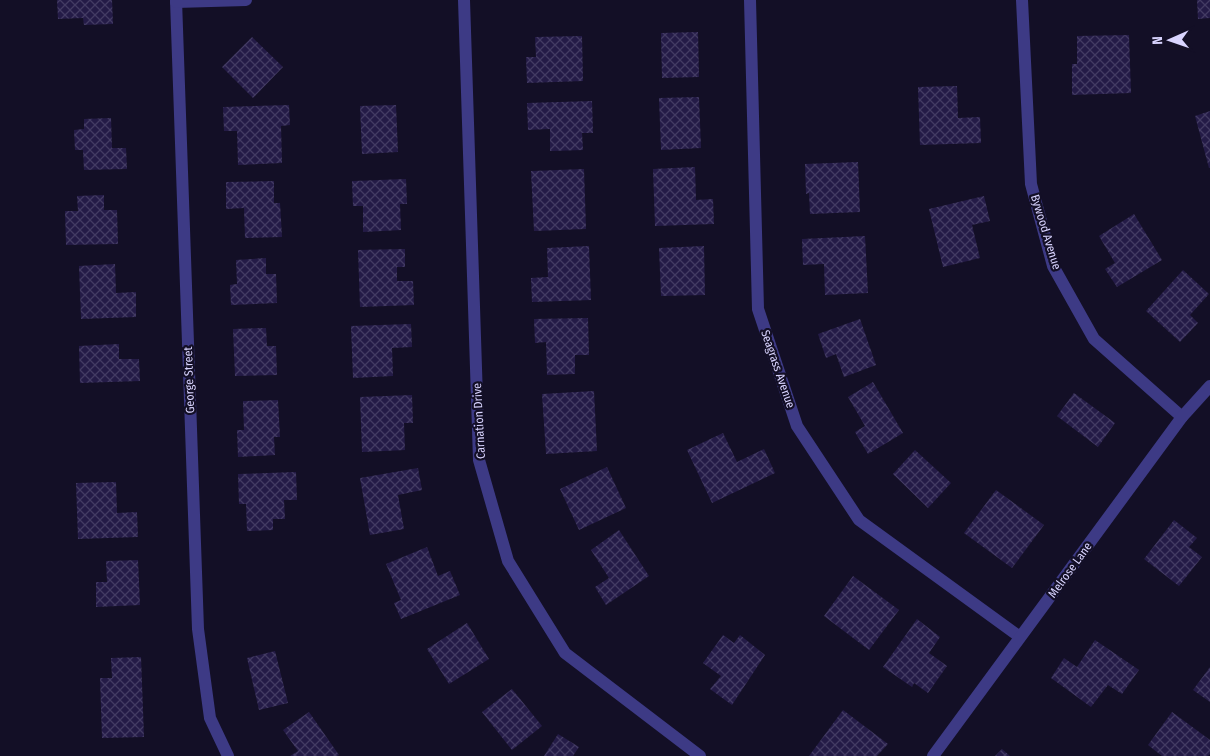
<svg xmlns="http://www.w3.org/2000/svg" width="1210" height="756" viewBox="0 0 1210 756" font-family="'Fira Sans Condensed',sans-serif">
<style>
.building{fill:url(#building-cross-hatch)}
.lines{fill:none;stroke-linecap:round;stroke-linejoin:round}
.minor{stroke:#3d3a85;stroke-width:12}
.labels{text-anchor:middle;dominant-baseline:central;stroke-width:4.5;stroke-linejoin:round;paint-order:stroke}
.street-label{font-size:12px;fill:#d9d4ff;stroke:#130f26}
</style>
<defs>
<pattern id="building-cross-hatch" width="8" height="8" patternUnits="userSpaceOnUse" patternTransform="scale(1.25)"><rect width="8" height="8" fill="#241b47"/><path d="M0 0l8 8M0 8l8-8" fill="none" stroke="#433b63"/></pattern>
</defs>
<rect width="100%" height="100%" fill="#130f26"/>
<g class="building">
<polygon points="57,0 112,0 113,24 84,25 83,18 58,19"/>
<polygon points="1197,0 1210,0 1210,18 1198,19"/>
<polygon points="698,32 699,77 662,78 661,33"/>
<polygon points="1129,35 1131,93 1072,95 1072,64 1077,64 1077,36"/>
<polygon points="582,36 583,81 527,83 526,57 536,57 535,37"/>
<polygon points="252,37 283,67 253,98 222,67"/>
<polygon points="957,86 958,118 980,117 981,143 920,145 918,87"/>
<polygon points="699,97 701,148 661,150 659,98"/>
<polygon points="592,101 593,133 582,133 583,150 550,151 550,129 528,130 527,103"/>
<polygon points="289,105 290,125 281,126 282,163 238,165 237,131 224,131 223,107"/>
<polygon points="396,105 398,152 362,154 360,106"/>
<polygon points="1210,111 1210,168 1209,168 1195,116"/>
<polygon points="111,118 112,148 126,148 127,169 84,170 83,150 75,150 74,130 84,129 84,119"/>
<polygon points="858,162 860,212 810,214 809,193 806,194 805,164"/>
<polygon points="695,167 696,200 713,199 714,224 655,226 653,169"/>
<polygon points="584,169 586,229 534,231 531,171"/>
<polygon points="406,179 407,204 400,204 401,230 363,232 363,206 353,206 352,181"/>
<polygon points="274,181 274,203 280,203 282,237 245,238 244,208 226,209 226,182"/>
<polygon points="104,195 104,210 117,210 118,244 66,245 65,211 78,211 77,196"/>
<polygon points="984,196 990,221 972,225 980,258 943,267 929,209"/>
<polygon points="1134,214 1162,260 1117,287 1105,269 1115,263 1099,236"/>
<polygon points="865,236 868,293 825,295 824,264 803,265 802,239"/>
<polygon points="589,246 591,300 532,302 531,278 548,277 547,248"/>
<polygon points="704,246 705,295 661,296 659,248"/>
<polygon points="405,249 405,267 397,267 397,281 413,281 414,305 360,307 358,250"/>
<polygon points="266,258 266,274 276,274 277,303 231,305 230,285 237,284 236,260"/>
<polygon points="115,264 116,293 136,292 136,317 81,319 79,266"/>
<polygon points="1183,270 1209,294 1190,315 1198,323 1180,342 1146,311"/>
<polygon points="588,318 589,355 575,355 575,374 547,375 546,342 535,343 534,319"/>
<polygon points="860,319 876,365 844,377 836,354 826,358 818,334"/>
<polygon points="411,324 412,347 392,348 393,376 353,378 351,326"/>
<polygon points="266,328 267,346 276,346 277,375 235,376 233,329"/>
<polygon points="119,344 119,359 139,359 140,381 80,383 79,346"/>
<polygon points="873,382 903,433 868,454 855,432 865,426 848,397"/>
<polygon points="594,391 597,451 546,454 542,394"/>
<polygon points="1074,393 1115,423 1098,447 1057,416"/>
<polygon points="412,395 413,423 404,423 405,450 362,452 360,397"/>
<polygon points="278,400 280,437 274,437 275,455 238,457 237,430 244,430 243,401"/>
<polygon points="723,433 737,462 764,449 775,473 712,503 687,450"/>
<polygon points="915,450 951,483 928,508 893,474"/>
<polygon points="607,467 626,508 579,530 560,489"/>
<polygon points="418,468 422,490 398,495 404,529 370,535 360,478"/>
<polygon points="296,472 297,500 284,500 285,519 273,519 273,530 247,531 246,504 239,504 238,474"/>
<polygon points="116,482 117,513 137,512 138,537 78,539 76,483"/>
<polygon points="996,490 1044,525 1012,568 964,533"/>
<polygon points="1174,520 1197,538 1189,547 1202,557 1179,586 1144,559"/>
<polygon points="619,530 649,576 606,605 595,587 609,578 591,550"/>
<polygon points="427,547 438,576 450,571 460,595 401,619 394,603 401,600 386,564"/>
<polygon points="138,560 140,605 96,607 96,582 107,582 106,561"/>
<polygon points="853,576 899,610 869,650 824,616"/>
<polygon points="917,619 940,637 929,653 947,666 928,693 914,683 912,687 883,667"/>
<polygon points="467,623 489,659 449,684 427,649"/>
<polygon points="723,635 734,643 740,635 765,655 732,705 710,689 721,676 703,663"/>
<polygon points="1095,640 1139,670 1122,694 1108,685 1091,707 1051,678 1064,658 1077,667"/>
<polygon points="275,651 288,703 259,710 247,658"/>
<polygon points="141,657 144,737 102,738 100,678 112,678 111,658"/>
<polygon points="1210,667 1210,702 1193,690"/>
<polygon points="512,689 542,726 512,750 482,712"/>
<polygon points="843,710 888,744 877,756 809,756"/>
<polygon points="309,712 339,755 337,756 290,756 298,751 283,730"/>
<polygon points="1172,712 1210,740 1210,754 1208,756 1162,756 1148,745"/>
<polygon points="558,734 579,747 573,756 544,756"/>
<polygon points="1002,749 1010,756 995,756"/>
</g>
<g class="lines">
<g class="minor">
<polyline points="176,0 198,629 210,718 228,756"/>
<polyline points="464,0 479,460 508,561 565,653 700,756"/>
<polyline points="750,0 758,309 797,426 859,520 1020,637"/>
<polyline points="1022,0 1031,184 1053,266 1094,339 1182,417"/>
<polyline points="176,2 246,0"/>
<polyline points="933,756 1182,417 1210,386"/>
</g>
</g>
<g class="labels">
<g class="street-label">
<text transform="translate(1046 232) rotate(73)">Bywood Avenue</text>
<text transform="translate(778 369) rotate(71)">Seagrass Avenue</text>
<text transform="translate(189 380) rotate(-92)">George Street</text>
<text transform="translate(479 421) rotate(-93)">Carnation Drive</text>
<text transform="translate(1070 570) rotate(-54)">Melrose Lane</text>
</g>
</g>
<g transform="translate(1170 40) rotate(268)" stroke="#130f26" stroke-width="4" paint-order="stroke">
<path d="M0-4L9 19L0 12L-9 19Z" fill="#d9d4ff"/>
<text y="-8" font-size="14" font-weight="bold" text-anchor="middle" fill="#d9d4ff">N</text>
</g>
</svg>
